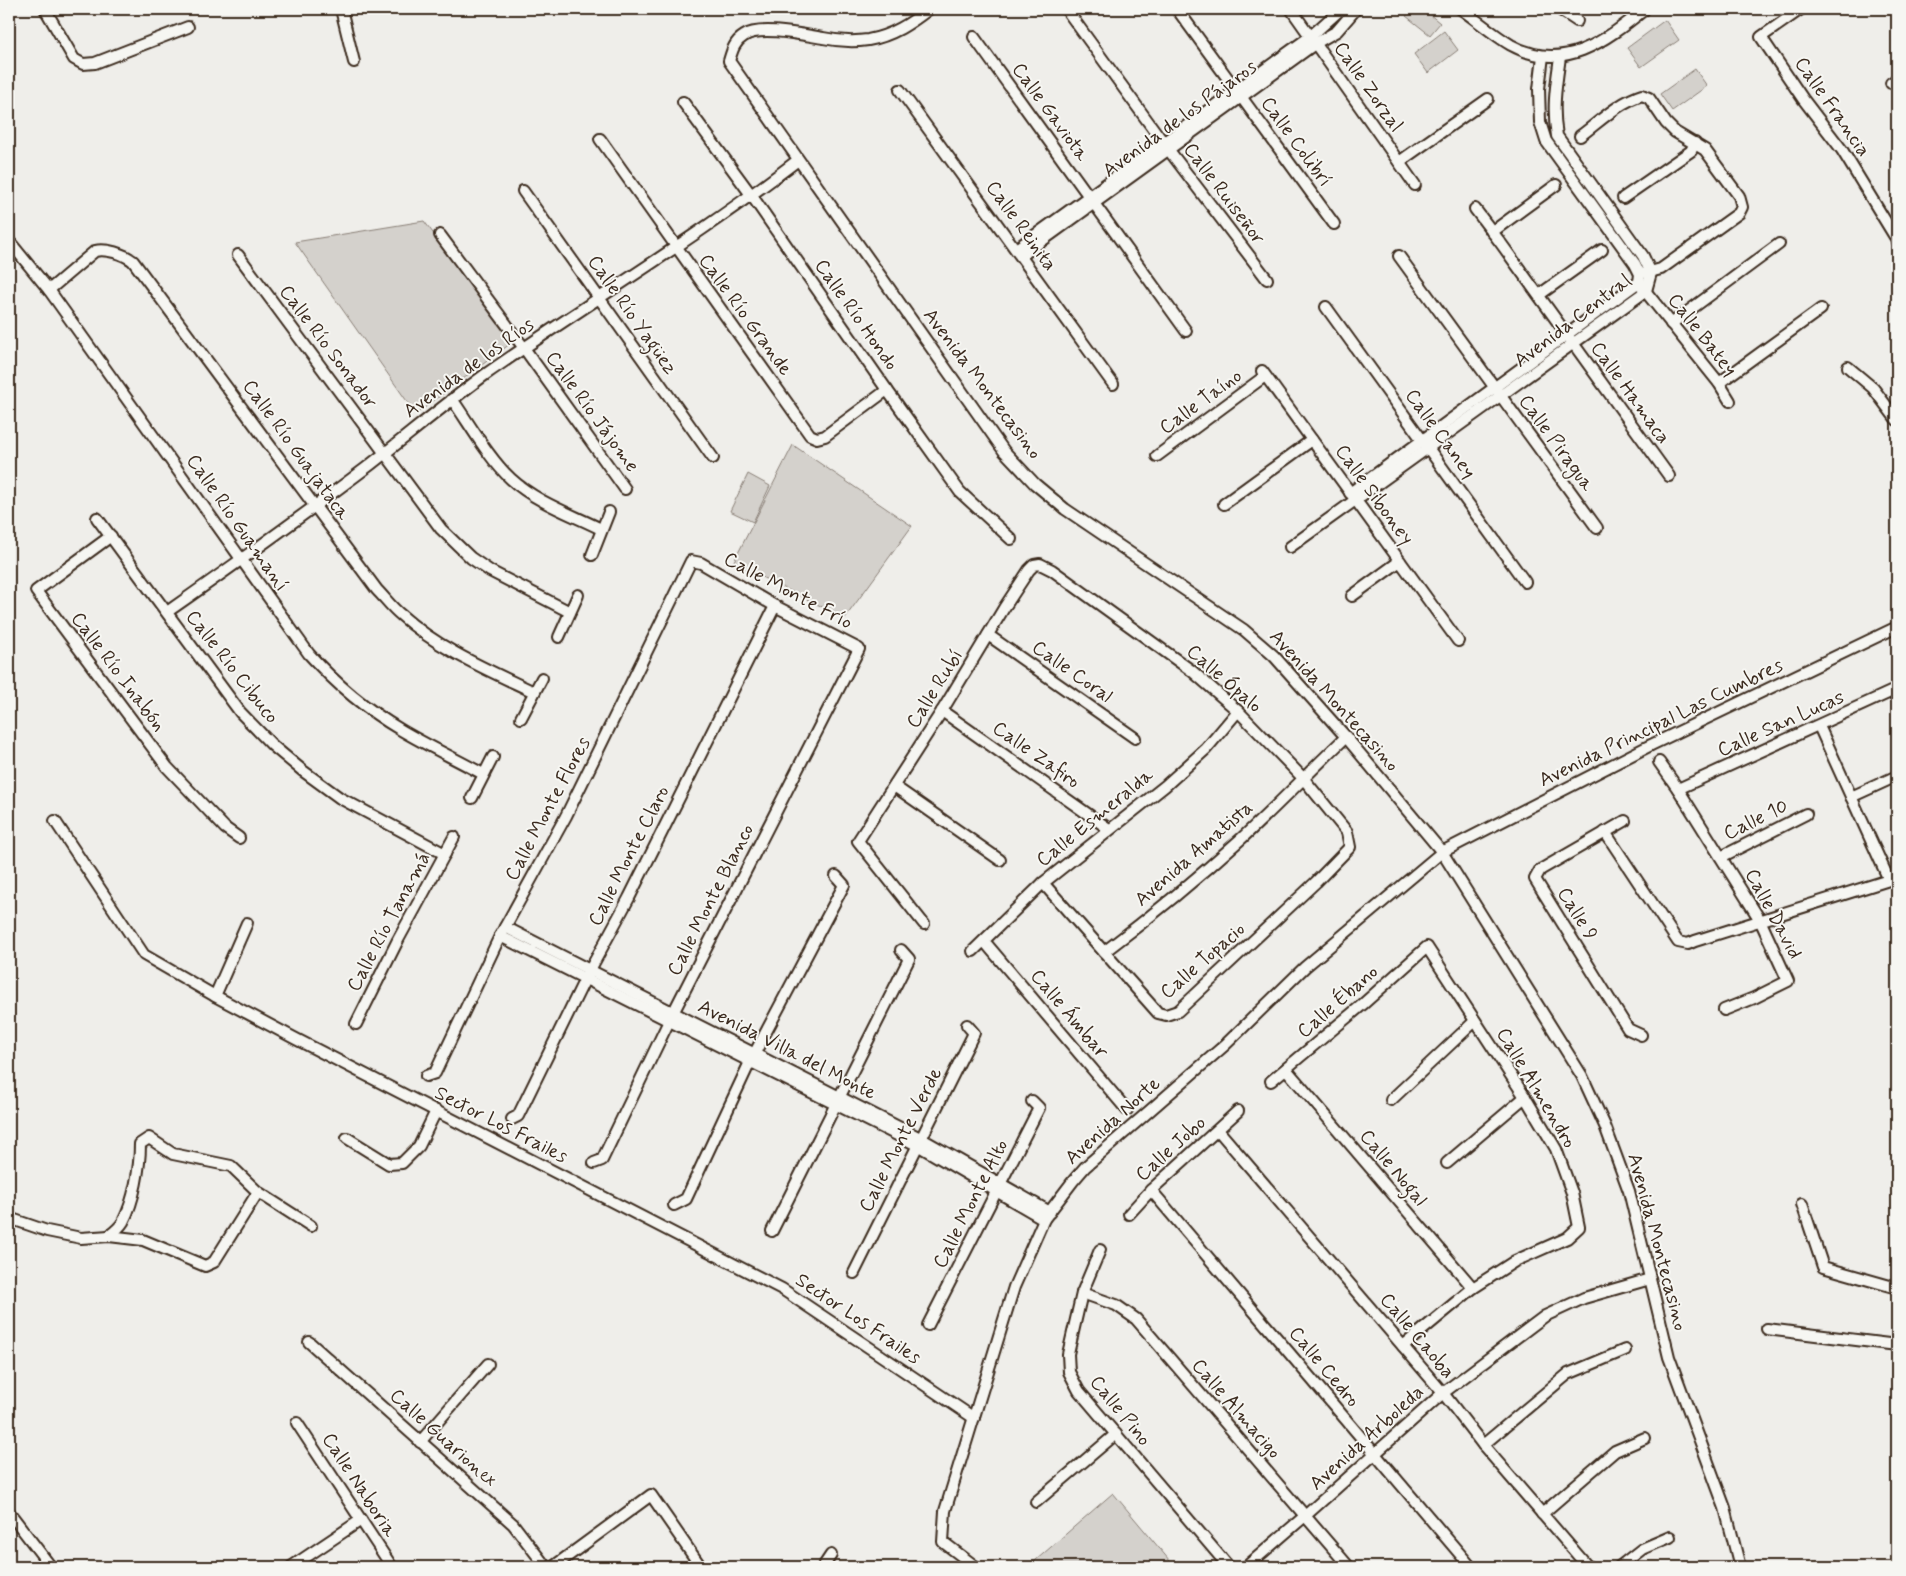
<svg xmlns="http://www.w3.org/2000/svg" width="1906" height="1576" viewBox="0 0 1906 1576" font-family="Mynerve,sans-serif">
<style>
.green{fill:#d4d1cc;stroke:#887e75}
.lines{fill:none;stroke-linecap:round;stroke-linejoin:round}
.minor-casing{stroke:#3b2a1e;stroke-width:14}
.minor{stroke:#f6f6f2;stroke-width:10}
.labels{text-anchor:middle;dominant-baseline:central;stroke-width:4;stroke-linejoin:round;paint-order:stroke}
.street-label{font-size:20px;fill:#3b2a1e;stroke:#f6f6f2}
</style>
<rect width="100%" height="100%" fill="#efeeea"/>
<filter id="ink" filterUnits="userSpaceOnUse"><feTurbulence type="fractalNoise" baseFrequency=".02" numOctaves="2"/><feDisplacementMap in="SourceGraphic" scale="10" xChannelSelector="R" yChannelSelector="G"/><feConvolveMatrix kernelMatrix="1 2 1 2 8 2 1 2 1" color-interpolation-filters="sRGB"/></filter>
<g filter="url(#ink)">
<g class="green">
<polygon points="1412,9 1423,9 1440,23 1430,35 1406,16"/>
<polygon points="1665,20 1679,40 1641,67 1627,48"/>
<polygon points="1444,31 1458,50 1428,73 1414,54"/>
<polygon points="1695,69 1707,86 1672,111 1660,94"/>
<polygon points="424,221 514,341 416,414 295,242"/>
<polygon points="793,445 912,526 845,618 733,563"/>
<polygon points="748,474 770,486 753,522 730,511"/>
<polygon points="1113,1493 1175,1567 1028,1567"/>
</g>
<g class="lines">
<g class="minor-casing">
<g id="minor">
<polyline points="45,9 74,59 83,64 95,63 188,27"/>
<polyline points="341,9 354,62"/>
<path d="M929 9C911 23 892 36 868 40 854 42 837 41 823 38 804 35 759 25 744 36 734 42 732 51 729 61L1004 451 1035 484 1065 509 1244 630 1274 656 1346 737 1442 852 1582 1076 1605 1126 1629 1191 1669 1357 1725 1508 1740 1567"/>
<polyline points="1066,9 1168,149 1267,279"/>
<polyline points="1177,9 1334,224"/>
<polyline points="1291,9 1415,185"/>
<path d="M1461 9C1478 21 1494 35 1511 45 1563 74 1605 41 1645 9"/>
<polyline points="1559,9 1577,21"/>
<polyline points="1801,9 1761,37 1803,99 1842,150 1897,240"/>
<polyline points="974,37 1186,331"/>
<polyline points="1891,83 1897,79"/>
<polyline points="900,90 1113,384"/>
<polyline points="683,102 752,196 887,390 960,492 1011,539"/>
<path d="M1580 136C1599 122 1619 102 1642 95L1649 98 1666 123 1675 132 1705 150 1739 196 1742 207 1739 213 1661 269 1646 273"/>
<polyline points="600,139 810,435 817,438 825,436 887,390"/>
<polyline points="1399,162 1488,99"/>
<polyline points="523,191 713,458"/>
<polyline points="1623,198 1691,151 1695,143"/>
<polyline points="1475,209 1500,242 1669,476"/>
<polyline points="1492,232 1556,185"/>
<polyline points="440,235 524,348 625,489"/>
<path d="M9 241 49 290 309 654C335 683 367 710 401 730 428 746 456 759 483 774"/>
<polyline points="1016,249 1311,36 1341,9"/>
<polyline points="238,255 441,529 471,558 490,571 570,612"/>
<polyline points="1021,256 1316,43 1337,31 1356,9"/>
<polyline points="1399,256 1597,528"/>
<polyline points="1642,287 1719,383 1730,401"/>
<path d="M49 290 95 251C106 248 124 254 133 261L377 590C385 598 392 608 401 615 440 650 488 670 534 692"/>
<polyline points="1539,295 1602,250"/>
<polyline points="1326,307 1525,582"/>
<polyline points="1671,324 1779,244"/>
<polyline points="1848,367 1873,388 1897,420"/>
<polyline points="1262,371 1458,641"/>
<polyline points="1719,383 1821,309"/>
<path d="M452 399C469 423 489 459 511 479 536 502 571 514 601 529"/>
<polyline points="1157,456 1265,376"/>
<polyline points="1350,493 1639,282 1640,274 1635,264 1546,141 1540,122 1539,89 1543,56"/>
<polyline points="1224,504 1312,440"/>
<polyline points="97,518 240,712 273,746 303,771 340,798 445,854"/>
<polyline points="111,536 36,591 167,767 225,828 239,838"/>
<path d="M1290 547 1646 291 1651 273 1643 256 1557 136C1552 108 1556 85 1560 57"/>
<polyline points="592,555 609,512"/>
<polyline points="1352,596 1400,561"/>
<path d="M167 612C234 565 301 517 366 468 406 437 445 404 486 374 589 302 698 237 798 160"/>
<polyline points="988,635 1135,738"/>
<polyline points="559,637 578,595"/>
<polyline points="942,711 1109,829"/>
<polyline points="521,718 542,678"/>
<polyline points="1819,726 1889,880"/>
<polyline points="1659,762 1678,789 1760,920 1788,981 1754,998 1724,1010"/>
<polyline points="894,786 1000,860"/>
<polyline points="1678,789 1897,689"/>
<polyline points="1851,797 1897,776"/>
<polyline points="472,798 493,757"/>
<polyline points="55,821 144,955 215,996 296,1039 782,1289 974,1418"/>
<polyline points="1625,821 1540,870 1535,879 1628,1029 1641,1035"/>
<polyline points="1605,832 1678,942 1688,944 1695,941 1889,880 1897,875"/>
<polyline points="1721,857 1806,814"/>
<polyline points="924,924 858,841 942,711 1004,608 1029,570 1034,565 1040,564 1052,570 1192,671 1238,711 1303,778 1347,832 1350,847 1316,882 1178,1011 1166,1015 1158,1013 1043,883"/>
<polyline points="505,927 922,1139 1050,1212"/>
<polyline points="500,936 919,1146 1044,1219"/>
<polyline points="984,941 1127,1110"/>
<polyline points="973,951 1043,883 1165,786 1206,749 1238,711"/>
<path d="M1104 952C1152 916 1198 878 1242 838 1278 805 1311 770 1346 737"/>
<polyline points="215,996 247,923"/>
<polyline points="356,1024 398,940 454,837"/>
<polyline points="1286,1069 1473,1288"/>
<polyline points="426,1076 435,1073 500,936 566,816 691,561 701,563 775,606 859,649 669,1021 602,1160 594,1163"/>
<polyline points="1271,1081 1362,1005 1427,947 1525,1097 1556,1149 1572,1193 1579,1227 1567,1238 1515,1261 1473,1288 1403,1346"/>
<polyline points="1391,1100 1475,1021"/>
<polyline points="512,1119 518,1116 585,979 629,898 775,606"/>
<polyline points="1218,1130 1443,1393 1483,1445 1588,1567"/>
<polyline points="347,1138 389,1164 402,1163 419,1146 436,1111"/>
<polyline points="1447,1163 1525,1097"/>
<polyline points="1151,1190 1471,1567"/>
<polyline points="1802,1204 1823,1267 1897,1288"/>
<polyline points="674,1205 686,1199 750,1062 844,885 836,876"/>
<polyline points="1129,1214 1151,1190 1238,1111"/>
<polyline points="9,1218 47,1231 81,1238 109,1236 143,1240 205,1266 214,1262 258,1192"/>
<polyline points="772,1231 909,959 901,950"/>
<path d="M109 1236C114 1232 120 1227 123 1222 134 1201 140 1168 140 1144L149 1138 173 1154 231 1166 258 1192 311 1226"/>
<polyline points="1100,1250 1082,1293 1068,1354 1069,1372 1079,1391 1229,1567"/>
<polyline points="854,1273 974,1033 967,1025"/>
<polyline points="1082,1293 1116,1305 1136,1319 1349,1567"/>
<polyline points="928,1325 1039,1108 1032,1101"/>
<polyline points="1767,1329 1897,1345"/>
<polyline points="309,1342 513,1524 546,1567"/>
<polyline points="297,1423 392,1567"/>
<polyline points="420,1442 488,1364"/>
<polyline points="1483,1445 1568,1374 1625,1350"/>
<polyline points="1036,1502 1116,1434"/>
<polyline points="9,1512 51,1567"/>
<polyline points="1542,1514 1615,1451 1645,1438"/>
<polyline points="291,1567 361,1520"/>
<polyline points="553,1567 651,1495 701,1567"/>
<polyline points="823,1567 831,1555"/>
<polyline points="976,1567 943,1542 945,1511 1014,1287 1044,1219 1073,1181 1085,1167 1225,1045 1305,967 1442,852 1651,745 1897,627"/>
<polyline points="1246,1567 1305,1516 1443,1393 1545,1316 1584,1298 1650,1279"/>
<polyline points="1619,1567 1642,1549 1670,1537"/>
</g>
</g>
<use href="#minor" class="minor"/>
</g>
</g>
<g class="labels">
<g class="street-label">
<text transform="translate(1368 87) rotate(55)">Calle Zorzal</text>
<text transform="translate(1832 107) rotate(55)">Calle Francia</text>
<text transform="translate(1050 112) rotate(54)">Calle Gaviota</text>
<text transform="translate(1180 119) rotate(-36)">Avenida de los Pájaros</text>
<text transform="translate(1296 142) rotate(54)">Calle Colibrí</text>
<text transform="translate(1224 194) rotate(53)">Calle Ruiseñor</text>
<text transform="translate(1021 226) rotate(54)">Calle Reinita</text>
<text transform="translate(632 315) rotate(55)">Calle Río Yagüez</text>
<text transform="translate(745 315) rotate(54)">Calle Río Grande</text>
<text transform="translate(856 315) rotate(55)">Calle Río Hondo</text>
<text transform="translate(1573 321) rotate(-37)">Avenida Central</text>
<text transform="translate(1702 335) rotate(52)">Calle Batey</text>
<text transform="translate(328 347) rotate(53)">Calle Río Sonador</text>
<text transform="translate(469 368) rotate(-36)">Avenida de los Ríos</text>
<text transform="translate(982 384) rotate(53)">Avenida Montecasino</text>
<text transform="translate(1630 393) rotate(54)">Calle Hamaca</text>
<text transform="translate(1201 402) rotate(-36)">Calle Taíno</text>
<text transform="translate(592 412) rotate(54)">Calle Río Jájome</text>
<text transform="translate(1440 434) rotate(54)">Calle Caney</text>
<text transform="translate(1556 443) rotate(54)">Calle Piragua</text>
<text transform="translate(296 450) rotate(54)">Calle Río Guajataca</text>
<text transform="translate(1374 495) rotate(54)">Calle Siboney</text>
<text transform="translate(237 523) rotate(55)">Calle Río Guamaní</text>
<text transform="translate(788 591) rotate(28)">Calle Monte Frío</text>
<text transform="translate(232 667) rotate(52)">Calle Río Cibuco</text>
<text transform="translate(118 672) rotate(53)">Calle Río Inabón</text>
<text transform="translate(1072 672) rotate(35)">Calle Coral</text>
<text transform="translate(1224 679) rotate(41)">Calle Ópalo</text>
<text transform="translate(935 689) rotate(-58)">Calle Rubí</text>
<text transform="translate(1334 701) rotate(48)">Avenida Montecasino</text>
<text transform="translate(1661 723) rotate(-26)">Avenida Principal Las Cumbres</text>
<text transform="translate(1781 724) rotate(-24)">Calle San Lucas</text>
<text transform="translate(1036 755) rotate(35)">Calle Zafiro</text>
<text transform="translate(548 809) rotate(-62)">Calle Monte Flores</text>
<text transform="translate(1095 818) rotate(-39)">Calle Esmeralda</text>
<text transform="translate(1756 820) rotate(-26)">Calle 10</text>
<text transform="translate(1194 854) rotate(-41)">Avenida Amatista</text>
<text transform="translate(629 856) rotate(-63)">Calle Monte Claro</text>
<text transform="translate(711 900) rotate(-63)">Calle Monte Blanco</text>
<text transform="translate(1577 914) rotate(58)">Calle 9</text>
<text transform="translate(1773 914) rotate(62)">Calle David</text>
<text transform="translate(389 922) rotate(-62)">Calle Río Tanamá</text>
<text transform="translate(1203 961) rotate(-41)">Calle Topacio</text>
<text transform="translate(1338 1002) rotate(-41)">Calle Ébano</text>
<text transform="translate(1069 1014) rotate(50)">Calle Ámbar</text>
<text transform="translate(787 1050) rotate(27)">Avenida Villa del Monte</text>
<text transform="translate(1536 1088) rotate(59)">Calle Almendro</text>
<text transform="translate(1113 1121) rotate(-42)">Avenida Norte</text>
<text transform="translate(501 1125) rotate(27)">Sector Los Frailes</text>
<text transform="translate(901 1140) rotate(-63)">Calle Monte Verde</text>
<text transform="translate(1171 1149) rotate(-42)">Calle Jobo</text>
<text transform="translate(1393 1168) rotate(50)">Calle Nogal</text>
<text transform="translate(971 1204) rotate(-63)">Calle Monte Alto</text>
<text transform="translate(1657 1242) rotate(75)">Avenida Montecasino</text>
<text transform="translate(858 1319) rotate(34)">Sector Los Frailes</text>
<text transform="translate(1417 1336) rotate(50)">Calle Caoba</text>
<text transform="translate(1324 1367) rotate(50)">Calle Cedro</text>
<text transform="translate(1236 1409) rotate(49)">Calle Almacigo</text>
<text transform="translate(1120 1411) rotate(51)">Calle Pino</text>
<text transform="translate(443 1438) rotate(42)">Calle Guarionex</text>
<text transform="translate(1367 1438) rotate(-42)">Avenida Arboleda</text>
<text transform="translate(359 1485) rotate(57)">Calle Naboria</text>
</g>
</g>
<rect width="1906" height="1576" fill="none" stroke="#f6f6f2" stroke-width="30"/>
<rect x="15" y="15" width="1876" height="1546" fill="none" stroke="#3b2a1e" stroke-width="2" filter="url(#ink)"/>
</svg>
